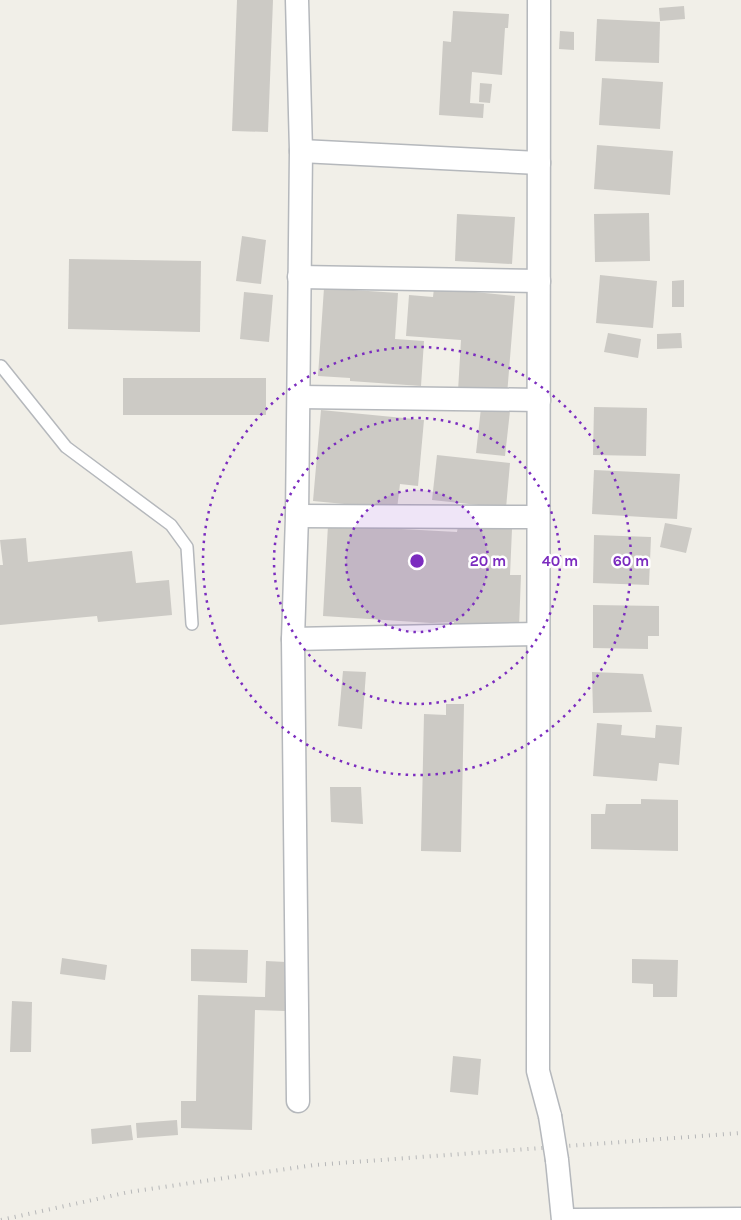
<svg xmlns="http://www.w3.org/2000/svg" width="741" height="1220" viewBox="0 0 741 1220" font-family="Karla,sans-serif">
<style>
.building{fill:#cccac5}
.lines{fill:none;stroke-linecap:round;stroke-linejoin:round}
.service-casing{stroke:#b5b8bc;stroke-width:14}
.minor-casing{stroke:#b5b8bc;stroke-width:25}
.service{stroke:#fff;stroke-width:11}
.minor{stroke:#fff;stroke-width:22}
.rail{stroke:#b6b7b8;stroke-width:4;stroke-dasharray:1 6;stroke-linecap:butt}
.minor-bridge-casing{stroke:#b5b8bc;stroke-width:25;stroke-linecap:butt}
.minor-bridge{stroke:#fff;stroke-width:22}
.ring{fill:none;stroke:#7b2cbf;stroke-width:2.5;stroke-dasharray:2.5 5}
.centre{fill:#7b2cbf;stroke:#fff;stroke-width:2.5}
.ring-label{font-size:15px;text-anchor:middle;font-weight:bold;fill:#7b2cbf;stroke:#fff;stroke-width:5;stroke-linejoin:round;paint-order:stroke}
</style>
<rect width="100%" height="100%" fill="#f1efe8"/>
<g class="building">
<polygon points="237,0 273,0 268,132 232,131"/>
<polygon points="684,6 685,19 660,21 659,8"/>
<polygon points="453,11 509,14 508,28 505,28 502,75 472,72 470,103 484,104 483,118 439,115 443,41 451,42"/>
<polygon points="597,19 660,22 659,63 595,61"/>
<polygon points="560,31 574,32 574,50 559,49"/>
<polygon points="602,78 663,82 660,129 599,125"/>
<polygon points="480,83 492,84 490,103 479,102"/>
<polygon points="597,145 673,151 670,195 594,189"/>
<polygon points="649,213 650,261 595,262 594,214"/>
<polygon points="457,214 515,217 512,264 455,261"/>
<polygon points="242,236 266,240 261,284 236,281"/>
<polygon points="69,259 201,261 200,332 68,329"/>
<polygon points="600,275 657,281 653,328 596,323"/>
<polygon points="684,280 684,307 672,307 672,281"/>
<polygon points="324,288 398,293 395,339 424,341 421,386 350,381 350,378 318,376"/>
<polygon points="434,288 515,296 507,395 458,391 461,340 406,336 409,295 433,297"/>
<polygon points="244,292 273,295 269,342 240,339"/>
<polygon points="608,333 641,339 638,358 604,352"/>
<polygon points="681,333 682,348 657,349 657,334"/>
<rect x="123" y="378" width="143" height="37"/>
<polygon points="594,407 647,408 646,456 593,455"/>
<polygon points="481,408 510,411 505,456 476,453"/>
<polygon points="321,410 424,420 418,486 400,484 397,509 313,501"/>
<polygon points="437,455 510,463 506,508 432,500"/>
<polygon points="594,470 680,474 677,519 592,514"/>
<polygon points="665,523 692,528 686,553 660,547"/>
<polygon points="328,525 457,532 458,526 512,529 510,575 521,575 519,628 454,625 454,622 431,623 323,616"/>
<polygon points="594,535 651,537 649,585 593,583"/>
<polygon points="26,538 28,562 132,551 136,583 169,580 172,615 98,622 97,616 0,625 0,565 3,565 0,540"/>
<polygon points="593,605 659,606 659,636 648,636 648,649 593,648"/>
<polygon points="343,671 366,672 362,729 338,726"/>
<polygon points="592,672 643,674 652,712 593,713"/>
<polygon points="446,704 464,704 461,852 421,851 424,714 446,715"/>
<polygon points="597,723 622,725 621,735 655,738 656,725 682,727 679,765 659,763 657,781 593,776"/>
<polygon points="330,787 361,787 363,824 331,822"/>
<polygon points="641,799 678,800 678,851 591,849 591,814 605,814 606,804 641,804"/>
<polygon points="191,949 248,950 247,983 191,981"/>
<polygon points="62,958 107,965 105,980 60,974"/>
<polygon points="632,959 678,960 677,997 653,997 653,984 632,983"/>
<polygon points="266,961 286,962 285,1011 255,1010 252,1130 181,1128 181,1101 196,1101 198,995 265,997"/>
<polygon points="12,1001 32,1002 31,1052 10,1052"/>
<polygon points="453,1056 481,1059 478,1095 450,1092"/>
<polygon points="177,1120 178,1135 137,1138 136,1123"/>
<polygon points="131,1125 133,1140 92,1144 91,1129"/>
</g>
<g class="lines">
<g class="service-casing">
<polyline id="service" points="1,366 66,447 171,525 187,547 192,624"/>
</g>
<g class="minor-casing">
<g id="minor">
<polyline points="297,0 301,151 297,516 293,639 298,1101"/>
<polyline points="539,0 538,1071 550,1116"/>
<polyline points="301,151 539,163"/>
<polyline points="299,277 539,281"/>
<polyline points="299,397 539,400"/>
<polyline points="297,516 538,517"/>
<polyline points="293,639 538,634"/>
<polyline points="557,1160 563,1220"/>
<polyline points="574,1220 741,1219"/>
</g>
</g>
<use href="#service" class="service"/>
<use href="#minor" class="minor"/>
<polyline class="rail" points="1,1220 129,1192 314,1165 741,1133"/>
<g class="minor-bridge-casing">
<polyline id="minor-bridge" points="550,1116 557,1160"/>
</g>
<use href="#minor-bridge" class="minor-bridge"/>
</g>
<circle cx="417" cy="561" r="71" fill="#7b2cbf" fill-opacity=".12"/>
<g class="ring">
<circle cx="417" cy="561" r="71"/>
<circle cx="417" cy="561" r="143"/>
<circle cx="417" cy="561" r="214"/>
</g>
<circle cx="417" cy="561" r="8" class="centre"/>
<g class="ring-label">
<text x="488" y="566">20 m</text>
<text x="560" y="566">40 m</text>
<text x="631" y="566">60 m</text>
</g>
</svg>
